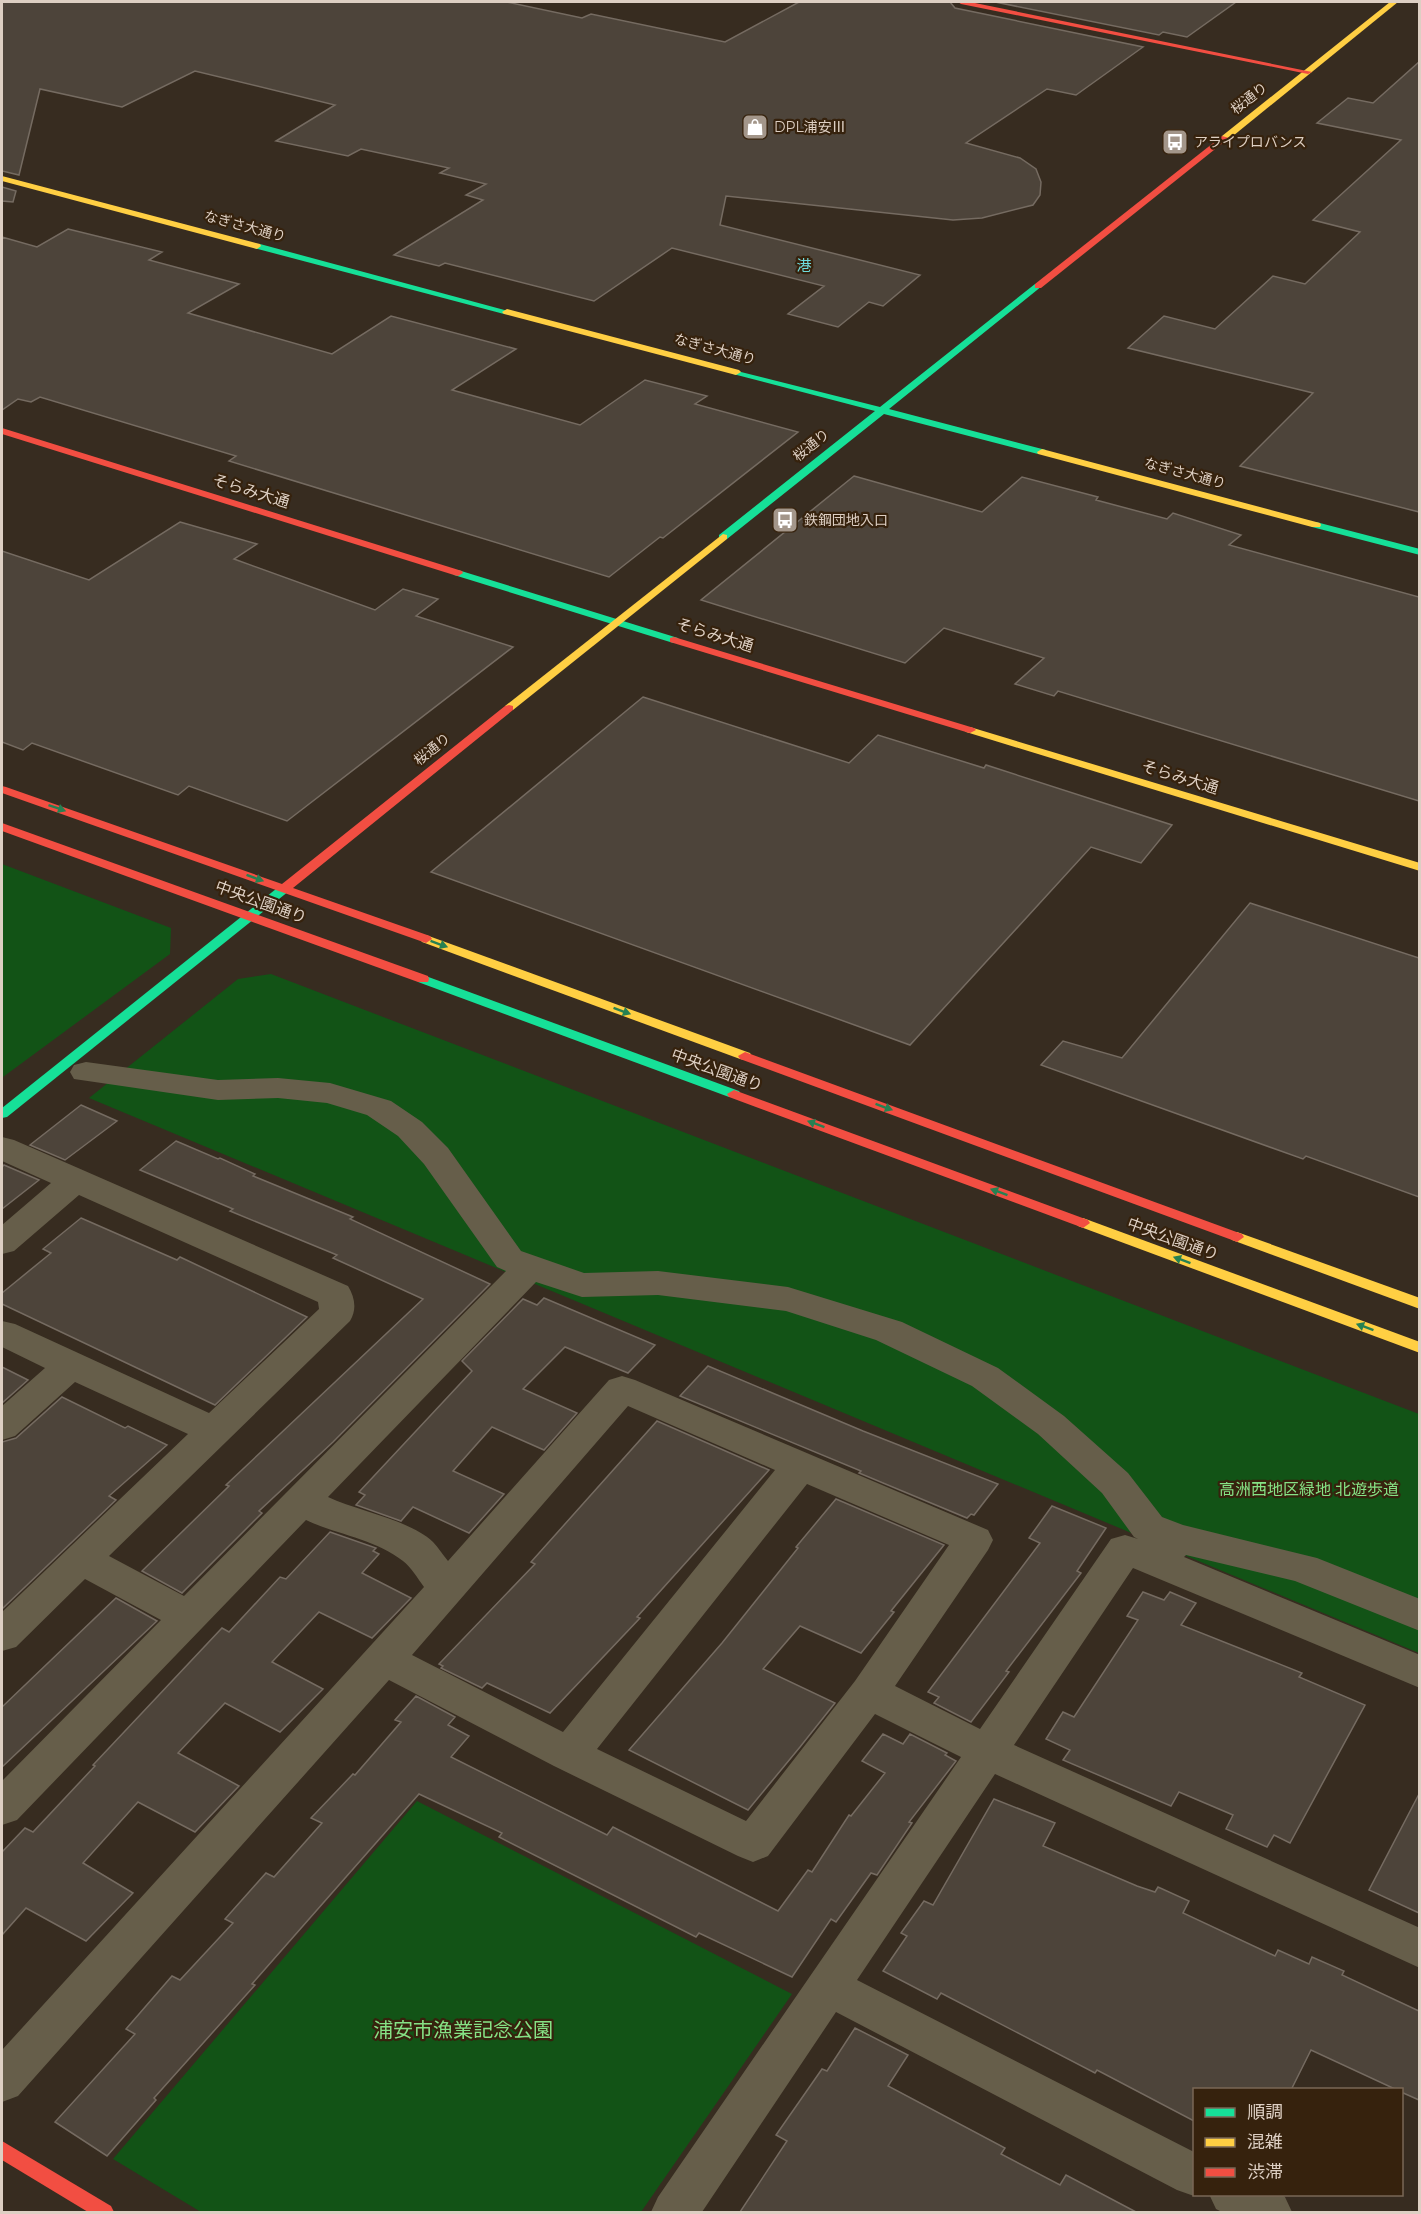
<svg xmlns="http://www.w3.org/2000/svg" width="1421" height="2214" viewBox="0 0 1421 2214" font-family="Montserrat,'Noto Sans JP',sans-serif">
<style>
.green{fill:#125316}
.building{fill:#4d443a;stroke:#756b61;stroke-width:1.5}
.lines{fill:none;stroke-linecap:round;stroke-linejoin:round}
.street{fill:#665e4a;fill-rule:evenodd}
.fast{fill:#16e098;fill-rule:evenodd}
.slow{fill:#ffcf43;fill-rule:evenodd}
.jam{fill:#f24e42;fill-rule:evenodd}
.oneway{fill:#268152}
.labels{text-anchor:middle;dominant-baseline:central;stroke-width:4.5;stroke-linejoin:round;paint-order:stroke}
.far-street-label{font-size:14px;fill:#ddcfc3;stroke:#36220d}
.far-poi-label{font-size:14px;fill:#ddcfc3;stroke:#36220d;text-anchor:start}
.far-neighbourhood-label{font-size:15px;fill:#6fdcde;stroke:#36220d}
.street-label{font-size:16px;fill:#ddcfc3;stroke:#36220d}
.park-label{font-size:16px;fill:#85e285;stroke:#36220d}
.near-park-label{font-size:20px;fill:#85e285;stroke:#36220d}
</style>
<rect width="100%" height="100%" fill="#372c20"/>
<g class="green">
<polygon points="2,864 171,928 170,954 3,1077 2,1076"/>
<polygon points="271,974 1419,1414 1419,1653 89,1098 238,979"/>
<polygon points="417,1801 792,1994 641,2212 201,2212 113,2159"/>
</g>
<g class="building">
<polygon points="2,2 507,2 582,18 591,14 725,42 799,2 950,2 955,8 1143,47 1076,95 1047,89 966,143 1020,158 1036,169 1041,182 1040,195 1033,205 982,218 953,220 726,196 720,225 920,275 883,306 869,302 838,327 788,314 824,286 672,248 594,301 445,263 439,266 394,255 483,200 466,195 486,184 440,173 449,168 361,149 348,156 276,141 335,105 195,71 122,107 40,89 19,175 2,171"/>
<polygon points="995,2 1236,2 1187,37 1163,32 1159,35"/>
<polygon points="1419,62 1419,512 1240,466 1313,393 1128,348 1164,316 1215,329 1273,276 1305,284 1360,232 1313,220 1401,140 1317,123 1348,98 1373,103"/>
<polygon points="2,187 16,191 13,202 2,201"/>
<polygon points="68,229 162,252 149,260 239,284 188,313 332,354 391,316 516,349 452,390 580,425 645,380 707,396 695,404 798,432 663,538 660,537 609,577 229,461 236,456 40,397 31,402 18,399 2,410 2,237 37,247"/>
<polygon points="854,476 982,512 1022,477 1098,497 1096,500 1167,519 1173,513 1241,535 1229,545 1419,597 1419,801 1058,691 1054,696 1015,684 1044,658 944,628 905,663 701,600"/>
<polygon points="180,522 257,544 234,559 375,610 403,589 438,599 416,616 513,647 287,821 189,786 178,795 32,743 23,750 2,742 2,551 89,580"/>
<polygon points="643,697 849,763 878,735 984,768 986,765 1172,825 1141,863 1091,847 910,1045 431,872"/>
<polygon points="1250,903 1419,958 1419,1197 1306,1156 1303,1159 1041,1065 1063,1041 1122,1058"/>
<polygon points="81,1105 117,1121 65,1160 30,1145"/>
<polygon points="176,1141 218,1159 220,1158 255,1174 253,1176 353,1217 350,1219 490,1284 333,1442 259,1511 262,1513 182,1593 142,1571 229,1486 226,1485 423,1299 333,1258 337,1255 230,1211 233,1209 140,1170"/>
<polygon points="4,1165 39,1180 2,1209 2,1167"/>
<polygon points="81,1218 177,1260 180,1257 307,1317 215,1405 2,1304 2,1293 51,1253 43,1249"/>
<polygon points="544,1298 655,1345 628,1373 565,1347 523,1389 577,1413 544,1450 492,1427 453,1471 504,1494 469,1533 413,1507 401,1521 356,1505 365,1495 359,1492 472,1371 462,1361 523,1299 537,1305"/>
<polygon points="708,1366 863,1431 998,1484 974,1515 971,1514 967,1518 859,1473 861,1471 680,1396"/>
<polygon points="2,1367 28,1380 2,1403"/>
<polygon points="62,1397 125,1428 128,1426 167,1445 109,1496 116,1500 2,1609 2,1442 16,1438"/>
<polygon points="657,1421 769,1470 637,1617 640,1618 550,1713 487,1683 482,1688 441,1668 443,1666 439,1664 535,1564 531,1562"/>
<polygon points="836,1499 944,1545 891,1611 894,1612 861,1653 800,1626 763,1669 835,1703 800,1747 748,1810 629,1750 722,1643 798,1548 796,1547"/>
<polygon points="1052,1506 1106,1528 1077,1571 1081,1573 1006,1671 1009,1672 971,1722 934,1703 939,1697 928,1692 1040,1543 1029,1538"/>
<polygon points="330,1532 376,1548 373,1551 379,1554 362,1573 411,1598 372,1638 319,1612 272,1662 323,1689 280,1732 225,1703 178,1753 239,1786 195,1832 138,1802 83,1863 133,1893 86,1941 26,1908 2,1935 2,1852 25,1828 33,1832 95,1766 93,1765 222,1628 229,1632 280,1577 286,1579"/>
<polygon points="1143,1592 1164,1600 1170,1592 1196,1603 1181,1625 1302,1673 1299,1677 1365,1705 1290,1843 1274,1835 1267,1847 1226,1829 1233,1815 1179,1792 1171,1806 1063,1760 1070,1750 1046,1739 1063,1712 1074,1717 1138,1620 1127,1616"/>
<polygon points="116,1598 157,1621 2,1767 2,1707"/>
<polygon points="416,1696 455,1717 448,1725 469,1736 451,1757 607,1835 613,1827 778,1911 808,1870 812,1872 849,1815 851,1816 885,1773 862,1761 883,1734 903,1744 910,1734 947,1753 945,1755 956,1761 909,1822 912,1823 877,1875 871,1873 836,1922 831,1919 792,1977 699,1933 696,1937 499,1837 502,1833 419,1794 252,1984 255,1985 154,2098 156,2100 107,2156 55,2122 135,2034 126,2029 172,1976 180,1980 233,1923 225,1919 266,1873 274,1877 322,1823 311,1818 353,1774 355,1775 401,1722 395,1720"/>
<polygon points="1419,1794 1419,1913 1369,1890"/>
<polygon points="994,1799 1055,1823 1043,1846 1137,1886 1155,1892 1158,1887 1189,1901 1183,1913 1275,1956 1278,1950 1309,1964 1312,1957 1344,1971 1342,1975 1419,2011 1419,2100 1401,2092 1401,2090 1397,2090 1311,2050 1291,2090 1194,2090 1194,2121 1097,2070 1095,2073 941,1993 937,1999 883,1971 907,1936 901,1933 924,1901 933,1905"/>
<polygon points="855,2028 908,2055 888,2086 1005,2148 1001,2154 1060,2185 1066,2175 1136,2212 740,2212 787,2141 776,2135 822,2069 827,2071"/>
</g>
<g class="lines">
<g class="street">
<path d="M86 1062 218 1080 278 1078 330 1083 391 1101 422 1122 448 1148 521 1251 584 1273 658 1271 788 1287 902 1322 998 1368 1064 1416 1128 1473 1162 1517 1183 1525 1317 1558 1420 1599V1631L1295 1581 1186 1555 1184 1557 1420 1655V1688L1133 1568 1014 1745 1420 1928V1968L995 1774 857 1980 1194 2152V2194H1199L1194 2196 1177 2190 836 2012 702 2212H651L658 2197 961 1757 875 1714 768 1856 753 1862 738 1856 554 1766 389 1680 18 2096 2 2102V2050L424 1587C418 1579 411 1567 403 1561 375 1539 338 1535 306 1520L17 1820 2 1825V1781L161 1620 85 1579 16 1647 2 1651V1612L188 1434 75 1382 15 1436 2 1440V1406L45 1368 2 1347V1321L15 1324 209 1413 319 1309 318 1302 79 1195 14 1251 2 1254V1225L51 1183 2 1161V1137L14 1140 348 1286C355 1298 357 1309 350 1321L109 1556 184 1596 506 1271 497 1267 424 1164 398 1136 367 1115 327 1103 278 1098 218 1100 74 1079 70 1072 74 1065ZM536 1282 582 1297 658 1295 786 1311 876 1340 972 1386 1038 1434 1102 1493 1134 1537 1138 1539 1125 1535 1111 1539 980 1729 895 1686 988 1550 993 1540 988 1530 635 1380 622 1376 609 1380 448 1561C443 1555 438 1547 433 1542 410 1520 358 1511 328 1497ZM628 1406 775 1470 563 1732 412 1655ZM807 1484 949 1545 855 1681 746 1821 597 1749Z"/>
<polygon points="1209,2194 1281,2194 1285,2197 1292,2212 1222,2212 1216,2209"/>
</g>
<g class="fast">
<polygon points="254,244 260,244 512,312 504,314 254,248"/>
<polygon points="1035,284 1042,286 889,409 1046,450 1046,454 1038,454 884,414 727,539 719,539 719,535 875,411 733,374 733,370 880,407"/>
<polygon points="1316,522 1420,549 1420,555 1312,527 1311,525"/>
<polygon points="458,570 678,638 679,640 674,643 670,642 454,575 453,573"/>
<polygon points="285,884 289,885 291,888 289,891 7,1117 2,1118 2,1108 281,885"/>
<polygon points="423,975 739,1091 741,1094 739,1097 729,1097 418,982 417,979"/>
</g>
<g class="slow">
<polygon points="1390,2 1398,2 1228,140 1222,140 1222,136"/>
<polygon points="2,176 260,244 261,246 257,249 2,181"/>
<polygon points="507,309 739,370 741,372 736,375 504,314 502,312"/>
<polygon points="1042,449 1320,523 1321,525 1320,527 1312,527 1038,454 1037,452"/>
<polygon points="723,534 727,535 727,539 513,710 505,710 505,706"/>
<polygon points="970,727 1420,863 1420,871 966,732 964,730"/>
<polygon points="426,935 750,1053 752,1056 745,1060 740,1059 422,942 420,939"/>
<polygon points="1083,1218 1420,1342 1420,1353 1078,1226 1076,1223 1078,1220"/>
<polygon points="1237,1232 1420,1298 1420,1309 1232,1240 1230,1237"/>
</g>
<g class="jam">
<polygon points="958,2 970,2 1312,72 1308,74 961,4"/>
<polygon points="1222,136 1229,138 1041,288 1035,288 1035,284"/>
<polygon points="2,428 462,571 463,573 458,576 454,575 2,434"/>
<polygon points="674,637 974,728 976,730 970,733 966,732 670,642 670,638"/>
<polygon points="509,705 513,706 513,710 293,888 430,936 432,939 426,943 2,793 2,786 6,787 282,884 505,706"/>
<polygon points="2,823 428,976 429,979 428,982 418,982 2,831"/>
<polygon points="745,1052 1242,1234 1244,1237 1237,1242 1232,1240 740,1059 738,1056"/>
<polygon points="734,1090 1088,1220 1090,1223 1083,1228 1078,1226 729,1097 727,1094"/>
<polygon points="2,2141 111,2206 114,2212 88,2212 2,2160"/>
</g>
</g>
<defs><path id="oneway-solid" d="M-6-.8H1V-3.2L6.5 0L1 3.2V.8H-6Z" transform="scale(1.5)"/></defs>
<g class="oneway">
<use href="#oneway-solid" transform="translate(57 808) rotate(19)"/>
<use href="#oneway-solid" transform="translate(255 878) rotate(20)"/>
<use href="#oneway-solid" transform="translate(439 944) rotate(20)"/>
<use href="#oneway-solid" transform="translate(622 1011) rotate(20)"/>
<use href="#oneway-solid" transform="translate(884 1107) rotate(20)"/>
<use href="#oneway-solid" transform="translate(816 1124) rotate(-160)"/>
<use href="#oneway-solid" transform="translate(999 1192) rotate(-160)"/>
<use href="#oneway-solid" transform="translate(1182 1260) rotate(-160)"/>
<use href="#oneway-solid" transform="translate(1365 1327) rotate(-160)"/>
</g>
<defs>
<g id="shop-square" transform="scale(1.35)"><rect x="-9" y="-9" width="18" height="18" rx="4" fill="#a3968a" stroke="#36220d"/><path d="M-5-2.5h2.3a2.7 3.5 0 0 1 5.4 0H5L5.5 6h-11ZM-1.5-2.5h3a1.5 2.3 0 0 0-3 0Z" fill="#fff"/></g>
<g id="bus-square" transform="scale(1.35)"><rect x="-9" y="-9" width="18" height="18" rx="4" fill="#a3968a" stroke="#36220d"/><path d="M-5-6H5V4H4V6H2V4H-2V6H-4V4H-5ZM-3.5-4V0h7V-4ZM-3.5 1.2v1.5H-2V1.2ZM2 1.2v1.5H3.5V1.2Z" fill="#fff"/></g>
</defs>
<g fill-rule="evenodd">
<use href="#shop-square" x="755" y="127"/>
<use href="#bus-square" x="1175" y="142"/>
<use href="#bus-square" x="785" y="520"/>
</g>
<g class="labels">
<g class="far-street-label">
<text transform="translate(1249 98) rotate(-38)">桜通り</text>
<text transform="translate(245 226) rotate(15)">なぎさ大通り</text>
<text transform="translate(715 349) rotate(15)">なぎさ大通り</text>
<text transform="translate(811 445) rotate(-39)">桜通り</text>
<text transform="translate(1185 473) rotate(15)">なぎさ大通り</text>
<text transform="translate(432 749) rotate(-39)">桜通り</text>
</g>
<g class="far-poi-label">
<text x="774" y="127">DPL浦安Ⅲ</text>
<text x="1194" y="142">アライプロバンス</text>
<text x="804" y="520">鉄鋼団地入口</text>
</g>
<g class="far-neighbourhood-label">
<text x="804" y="265">港</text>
</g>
<g class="street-label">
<text transform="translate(251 491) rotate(17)">そらみ大通</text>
<text transform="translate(715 635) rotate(17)">そらみ大通</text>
<text transform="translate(1180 777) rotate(17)">そらみ大通</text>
<text transform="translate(261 902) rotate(20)">中央公園通り</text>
<text transform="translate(717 1070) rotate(20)">中央公園通り</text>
<text transform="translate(1173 1239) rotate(20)">中央公園通り</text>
</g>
<g class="park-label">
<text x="1309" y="1489">高洲西地区緑地 北遊歩道</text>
</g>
<g class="near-park-label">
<text x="463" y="2030">浦安市漁業記念公園</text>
</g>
</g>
<rect width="1421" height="2214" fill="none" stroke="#ddcfc3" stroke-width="6"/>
<rect x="1193" y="2088" width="210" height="108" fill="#36220d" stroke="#796756" stroke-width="1.5"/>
<rect x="1205" y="2108" width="30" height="9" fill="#16e098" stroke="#796756" stroke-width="1.5"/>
<text x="1247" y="2118" font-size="18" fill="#ddcfc3">順調</text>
<rect x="1205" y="2138" width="30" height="9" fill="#ffcf43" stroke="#796756" stroke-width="1.5"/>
<text x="1247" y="2148" font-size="18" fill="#ddcfc3">混雑</text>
<rect x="1205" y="2168" width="30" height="9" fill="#f24e42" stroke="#796756" stroke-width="1.5"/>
<text x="1247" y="2178" font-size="18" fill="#ddcfc3">渋滞</text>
</svg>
